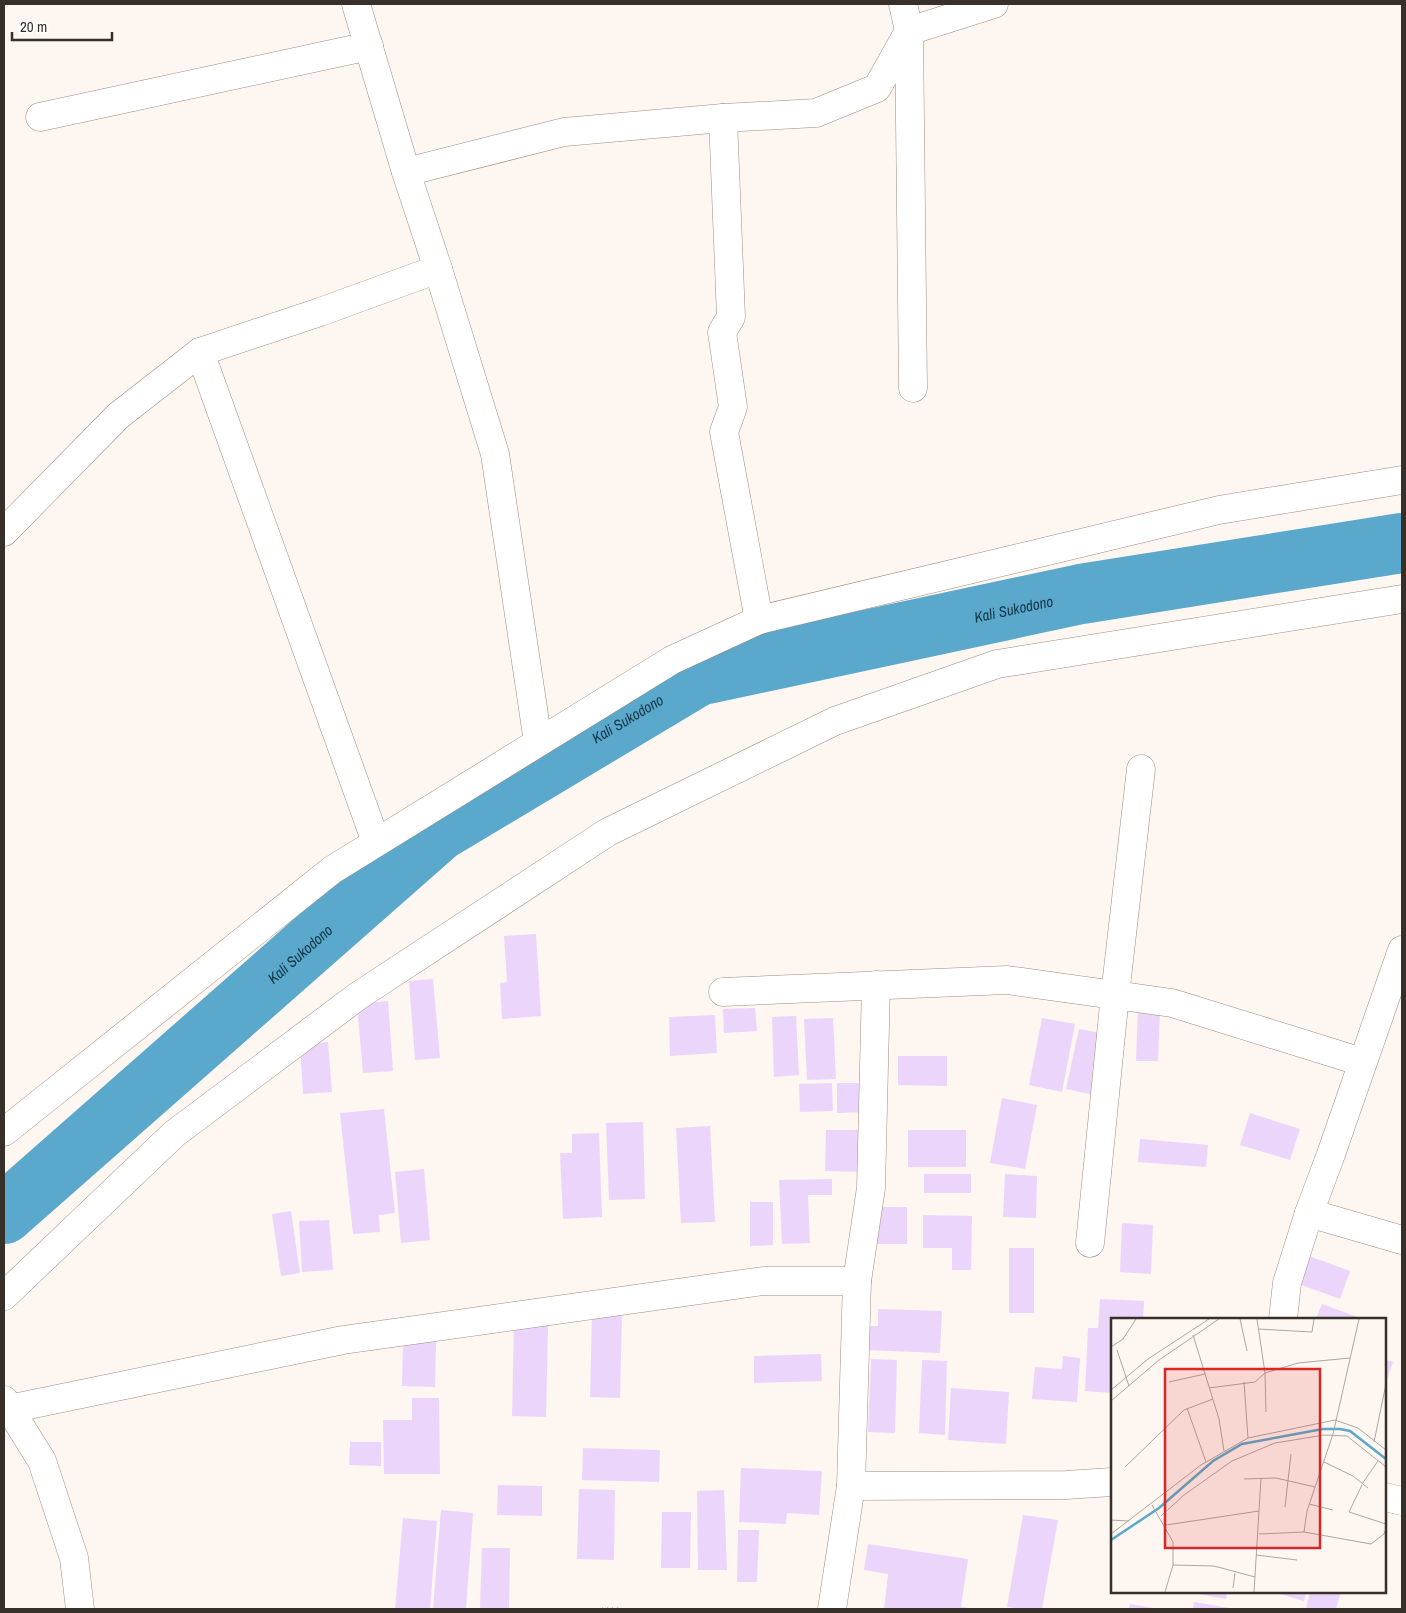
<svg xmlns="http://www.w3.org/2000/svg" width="1406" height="1613" viewBox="0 0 1406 1613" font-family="'Archivo Narrow',sans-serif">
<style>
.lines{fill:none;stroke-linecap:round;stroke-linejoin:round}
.river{stroke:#5aa8cb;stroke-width:60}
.building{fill:#ecd5fa}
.street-casing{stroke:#9e8d82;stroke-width:29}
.secondary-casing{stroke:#9e8d82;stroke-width:29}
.path{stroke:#99918c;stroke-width:3;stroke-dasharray:1 4;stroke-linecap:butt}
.street{stroke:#fff;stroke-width:28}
.secondary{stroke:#fff;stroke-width:28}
.labels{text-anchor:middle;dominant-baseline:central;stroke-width:4;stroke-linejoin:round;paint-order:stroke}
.water-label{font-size:15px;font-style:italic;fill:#143747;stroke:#fff}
.inset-river{fill:none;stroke:#5aa8cb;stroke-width:2.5}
.inset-road{fill:none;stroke:#aea6a1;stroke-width:1}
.view{fill:#d62828;fill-opacity:0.15;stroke:#d62828;stroke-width:2.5}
.inset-edge{fill:none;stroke:#362f2a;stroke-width:2.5}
</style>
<rect width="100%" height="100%" fill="#fef6f1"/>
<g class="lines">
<path class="river" id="s1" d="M4 1214 439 831 698 676 1081 594 1402 543"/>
</g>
<g class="building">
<polygon points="536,934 541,1016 502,1019 500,983 507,982 504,936"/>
<polygon points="433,979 440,1058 415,1060 409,981"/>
<polygon points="388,1001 393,1071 363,1073 357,1004"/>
<polygon points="755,1008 757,1031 724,1033 723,1009"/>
<polygon points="1138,1009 1160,1010 1158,1061 1136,1061"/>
<polygon points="715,1015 717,1053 670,1056 669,1017"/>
<polygon points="796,1016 799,1075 774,1077 772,1017"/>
<polygon points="833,1018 836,1079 807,1080 804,1019"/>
<polygon points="1042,1018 1075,1024 1062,1092 1029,1085"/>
<polygon points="1079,1029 1107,1034 1094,1095 1066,1089"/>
<polygon points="328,1042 332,1092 303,1094 300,1044"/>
<polygon points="898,1056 947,1056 947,1086 898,1085"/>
<polygon points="832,1083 833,1111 800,1112 799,1084"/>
<polygon points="837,1083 868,1083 868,1112 837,1113"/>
<polygon points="1002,1098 1037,1105 1025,1169 990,1163"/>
<polygon points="384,1109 395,1213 379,1215 380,1232 353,1234 340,1113"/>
<polygon points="1250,1113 1300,1129 1290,1160 1240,1145"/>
<polygon points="643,1122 645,1199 609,1200 606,1123"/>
<polygon points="710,1126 715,1222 681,1223 676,1128"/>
<polygon points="826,1130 867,1130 867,1172 825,1171"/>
<rect x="908" y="1130" width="58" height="37"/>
<polygon points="599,1133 602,1217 563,1219 560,1153 572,1153 572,1134"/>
<polygon points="1140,1139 1208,1145 1206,1167 1138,1162"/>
<polygon points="424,1169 430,1240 401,1243 395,1172"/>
<rect x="924" y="1174" width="47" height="19"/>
<polygon points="1005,1174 1037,1176 1036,1218 1003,1217"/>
<polygon points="832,1179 832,1195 808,1195 810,1243 782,1244 779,1180"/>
<polygon points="750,1202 773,1202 773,1245 750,1246"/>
<rect x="875" y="1207" width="32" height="37"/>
<polygon points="291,1211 300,1273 281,1276 272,1214"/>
<polygon points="923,1215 972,1216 971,1270 952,1270 952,1248 923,1248"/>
<polygon points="329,1220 333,1270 302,1272 299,1221"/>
<polygon points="1122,1223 1153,1225 1151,1274 1120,1272"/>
<rect x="1009" y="1248" width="25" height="65"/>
<polygon points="1309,1256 1350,1271 1340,1299 1299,1284"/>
<polygon points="1100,1299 1144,1301 1143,1319 1112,1319 1112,1393 1085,1391 1088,1328 1098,1328"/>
<polygon points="1322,1304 1363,1319 1316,1319"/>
<polygon points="878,1309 942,1311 940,1353 864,1350 865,1326 878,1326"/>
<polygon points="592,1314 622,1314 620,1398 590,1397"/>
<polygon points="514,1325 548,1326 546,1417 512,1416"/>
<polygon points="403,1340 436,1340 435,1387 402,1386"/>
<polygon points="821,1354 822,1381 754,1383 754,1356"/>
<polygon points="1063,1356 1080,1358 1077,1402 1032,1399 1035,1367 1062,1369"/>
<polygon points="871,1359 897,1360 895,1433 868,1432"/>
<polygon points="922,1360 947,1361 945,1435 919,1433"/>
<polygon points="1385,1360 1393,1362 1385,1385"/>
<polygon points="951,1388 1009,1392 1006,1444 948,1440"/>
<polygon points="412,1398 439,1398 440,1474 384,1474 383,1420 412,1420"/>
<polygon points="350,1442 381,1442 381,1466 349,1465"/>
<polygon points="583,1448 660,1450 659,1482 582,1480"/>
<polygon points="741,1468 822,1471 819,1515 787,1513 786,1524 739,1522"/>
<polygon points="498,1485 542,1486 542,1516 497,1515"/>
<polygon points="579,1489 615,1490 614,1560 577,1559"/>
<polygon points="724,1490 727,1570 698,1570 697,1491"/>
<polygon points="441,1510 473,1513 466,1609 433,1609"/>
<polygon points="662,1512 691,1512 690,1568 661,1568"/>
<polygon points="1023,1515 1058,1520 1042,1609 1022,1609 1007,1607"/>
<polygon points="403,1518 437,1521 430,1609 395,1609"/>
<polygon points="738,1530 759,1530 757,1582 737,1582"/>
<polygon points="868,1544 968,1559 961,1607 969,1608 969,1609 884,1609 888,1574 864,1570"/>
<polygon points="482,1548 510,1548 509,1609 480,1609"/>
<polygon points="1187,1592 1227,1592 1226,1599"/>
<polygon points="1278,1592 1306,1592 1304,1601 1277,1593"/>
<polygon points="1310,1592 1341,1592 1336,1609 1306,1609"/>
<polygon points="1194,1602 1230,1608 1230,1609 1193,1609"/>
<polygon points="1130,1604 1153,1608 1153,1609 1129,1609"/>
</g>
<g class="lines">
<g class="street-casing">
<g id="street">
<polyline points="356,4 406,172 438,269 495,454 538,742"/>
<polyline points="903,4 909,31 913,388"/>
<polyline points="40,117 369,46"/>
<polyline points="723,118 731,317 722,332 733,407 724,432 759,620"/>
<polyline points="406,172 564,132 723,118 816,113 877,88 909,31 994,4"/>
<polyline points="200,352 376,842"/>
<polyline points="4,532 118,416 200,352 320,312 438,269"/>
<polyline points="723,992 1007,980 1172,1003 1362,1062"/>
<polyline points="1309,1213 1402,1240"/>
<polyline points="1090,1243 1115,995 1141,769"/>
<polyline points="4,1296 174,1134 358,996 608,832 835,721 997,664 1402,599"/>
<polyline points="1283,1319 1287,1283 1309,1213 1330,1157 1402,950"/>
<polyline points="4,1400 42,1461 74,1558 80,1609"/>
<polyline points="9,1409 343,1340 763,1281 857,1281"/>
<polyline points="851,1486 1066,1485 1112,1482"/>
<polyline points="1385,1497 1402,1501"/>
<polyline points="832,1609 851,1486 857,1281 871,1188 876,985"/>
</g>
</g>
<g class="secondary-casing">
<polyline id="secondary" points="4,1132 332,870 672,660 759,620 1219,510 1402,480"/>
</g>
<polyline class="path" points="602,1609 619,1609"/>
<use href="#street" class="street"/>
<use href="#secondary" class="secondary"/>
</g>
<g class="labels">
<g class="water-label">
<text stroke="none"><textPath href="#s1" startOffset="1204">Kali Sukodono</textPath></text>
<text stroke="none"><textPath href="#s1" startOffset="799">Kali Sukodono</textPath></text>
<text stroke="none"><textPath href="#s1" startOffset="394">Kali Sukodono</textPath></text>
</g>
</g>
<g transform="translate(1111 1318)">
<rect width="275" height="275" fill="#fef6f1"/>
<path class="inset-river" d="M0 222 48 190 102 143 131 126 212 111H229L239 113 275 141"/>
<path class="inset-road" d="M129 1 136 33M146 1 154 55 155 94M147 11 201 14 203 1M82 17 108 101 113 133M0 29 12 21 25 1M6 32 18 68M58 64 94 56M133 64 137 120M98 70 144 64 154 55 187 45 239 40M0 72 37 41 98 1M0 83 48 42 108 1M76 90 95 144M263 124 275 66M213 144 242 158 257 170M14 149 73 92 102 81M133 161 165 160 204 169M251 166 267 143M251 167 238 194 275 206M198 186 222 192M41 187 62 224V247L54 274M174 189 180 136M50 198 73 177 121 143 164 125 213 117 236 118 275 149M0 202 18 203M55 207 148 193M193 214 196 193 222 116 248 1M0 216 90 147 137 120 224 102 247 110 275 132M148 216 193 214 260 226 273 216 275 210M145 237 186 242M62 247 103 248 144 259M122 270 124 255M143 274 150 160"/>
<path class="view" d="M54 51H209V230H54Z"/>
<rect width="275" height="275" class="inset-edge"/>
</g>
<rect width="1406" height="1613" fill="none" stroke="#362f2a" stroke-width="10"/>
<path d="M12 32v8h100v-8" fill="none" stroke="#362f2a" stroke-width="2.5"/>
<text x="20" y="32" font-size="15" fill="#362f2a" stroke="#ffffff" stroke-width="4" paint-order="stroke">20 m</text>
</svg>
